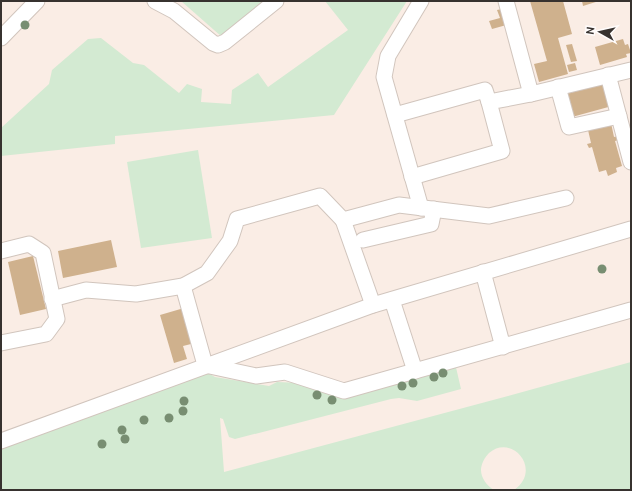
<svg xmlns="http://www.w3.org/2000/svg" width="632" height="491" viewBox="0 0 632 491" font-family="Cabin,sans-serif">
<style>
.green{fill:#d3ead2}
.building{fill:#cfb18d}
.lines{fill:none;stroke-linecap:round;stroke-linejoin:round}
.minor-casing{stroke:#d1c5bd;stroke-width:17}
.minor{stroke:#fff;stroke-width:15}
.tree{fill:#788e72}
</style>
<rect width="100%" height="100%" fill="#faede5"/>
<g class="green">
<polygon points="181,1 266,1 222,37"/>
<polygon points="325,1 407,1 334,115 115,136 115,144 1,156 1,128 49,84 52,70 88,39 101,38 133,63 144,65 179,93 187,84 202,89 201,102 231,104 232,90 258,73 268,87 348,30"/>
<polygon points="198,150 212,238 141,248 127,162"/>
<path d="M631 362V490H514C543 470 512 433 489 453 485 457 481 464 481 470 481 478 487 486 494 490H1V445L206 372 215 377 269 386 277 382 302 383 344 396 455 363 461 389 417 401 399 398 391 399 235 439 229 437 223 419 220 418 224 472 508 396Z"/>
</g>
<g class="building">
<polygon points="530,1 563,1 572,34 558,38 568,74 539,82 534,64 547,61"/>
<polygon points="582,1 599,1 583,6"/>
<polygon points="506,8 510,24 492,29 489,21 500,18 497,10"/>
<polygon points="623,39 625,45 628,44 631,53 626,54 627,57 600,65 595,47"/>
<polygon points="572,44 577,61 571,62 566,45"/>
<polygon points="575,63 577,70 569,72 567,65"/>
<polygon points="606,83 612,106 572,117 566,94"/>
<polygon points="611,123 614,137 618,136 619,140 615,141 622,166 616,168 617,172 608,176 606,170 599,172 592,147 589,148 587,144 591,143 588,130"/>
<polygon points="111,240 117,267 63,278 58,251"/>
<polygon points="33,256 46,309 20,315 8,262"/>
<polygon points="184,308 195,343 183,346 187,359 174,363 160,315"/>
</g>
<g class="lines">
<g class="minor-casing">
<g id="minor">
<polyline points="155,1 174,11 213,43 218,45 225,42 276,1"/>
<polyline points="506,1 531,94 631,70"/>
<polyline points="1,38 37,1"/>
<polyline points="608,75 631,162"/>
<polyline points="558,87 569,127 619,116"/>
<polyline points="395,115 485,90 489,102"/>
<polyline points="412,177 502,151 489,102 531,94"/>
<polyline points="421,208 384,77 388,56 421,1"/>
<polyline points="343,220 373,305"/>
<polyline points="363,240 431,224 434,209"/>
<polyline points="1,251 29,244 43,253 57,319 46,334 1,343"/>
<polyline points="483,272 503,347"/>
<polyline points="183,286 205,365 256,376 285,372 344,391 631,310"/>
<polyline points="52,299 86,290 136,294 183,286 207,273 230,241 237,219 320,196 343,220 399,205 489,216 566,198"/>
<polyline points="392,300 415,371"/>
<polyline points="1,441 373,305 631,229"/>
</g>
</g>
<use href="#minor" class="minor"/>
</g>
<g class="tree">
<circle cx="25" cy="25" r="4.5"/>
<circle cx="602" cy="269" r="4.5"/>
<circle cx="443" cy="373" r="4.5"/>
<circle cx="434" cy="377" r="4.5"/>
<circle cx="413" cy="383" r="4.5"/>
<circle cx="402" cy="386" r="4.5"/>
<circle cx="317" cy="395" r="4.5"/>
<circle cx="332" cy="400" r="4.5"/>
<circle cx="184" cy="401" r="4.5"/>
<circle cx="183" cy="411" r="4.5"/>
<circle cx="169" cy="418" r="4.5"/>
<circle cx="144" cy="420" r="4.5"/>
<circle cx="122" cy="430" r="4.5"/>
<circle cx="125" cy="439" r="4.5"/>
<circle cx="102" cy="444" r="4.5"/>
</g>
<rect width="632" height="491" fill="none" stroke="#37322f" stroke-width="4"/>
<g transform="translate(600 32) rotate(278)" stroke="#fffcfb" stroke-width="3" paint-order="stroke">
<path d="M0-3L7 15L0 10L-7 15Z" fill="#37322f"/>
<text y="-6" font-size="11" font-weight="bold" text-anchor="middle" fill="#37322f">N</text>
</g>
</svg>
